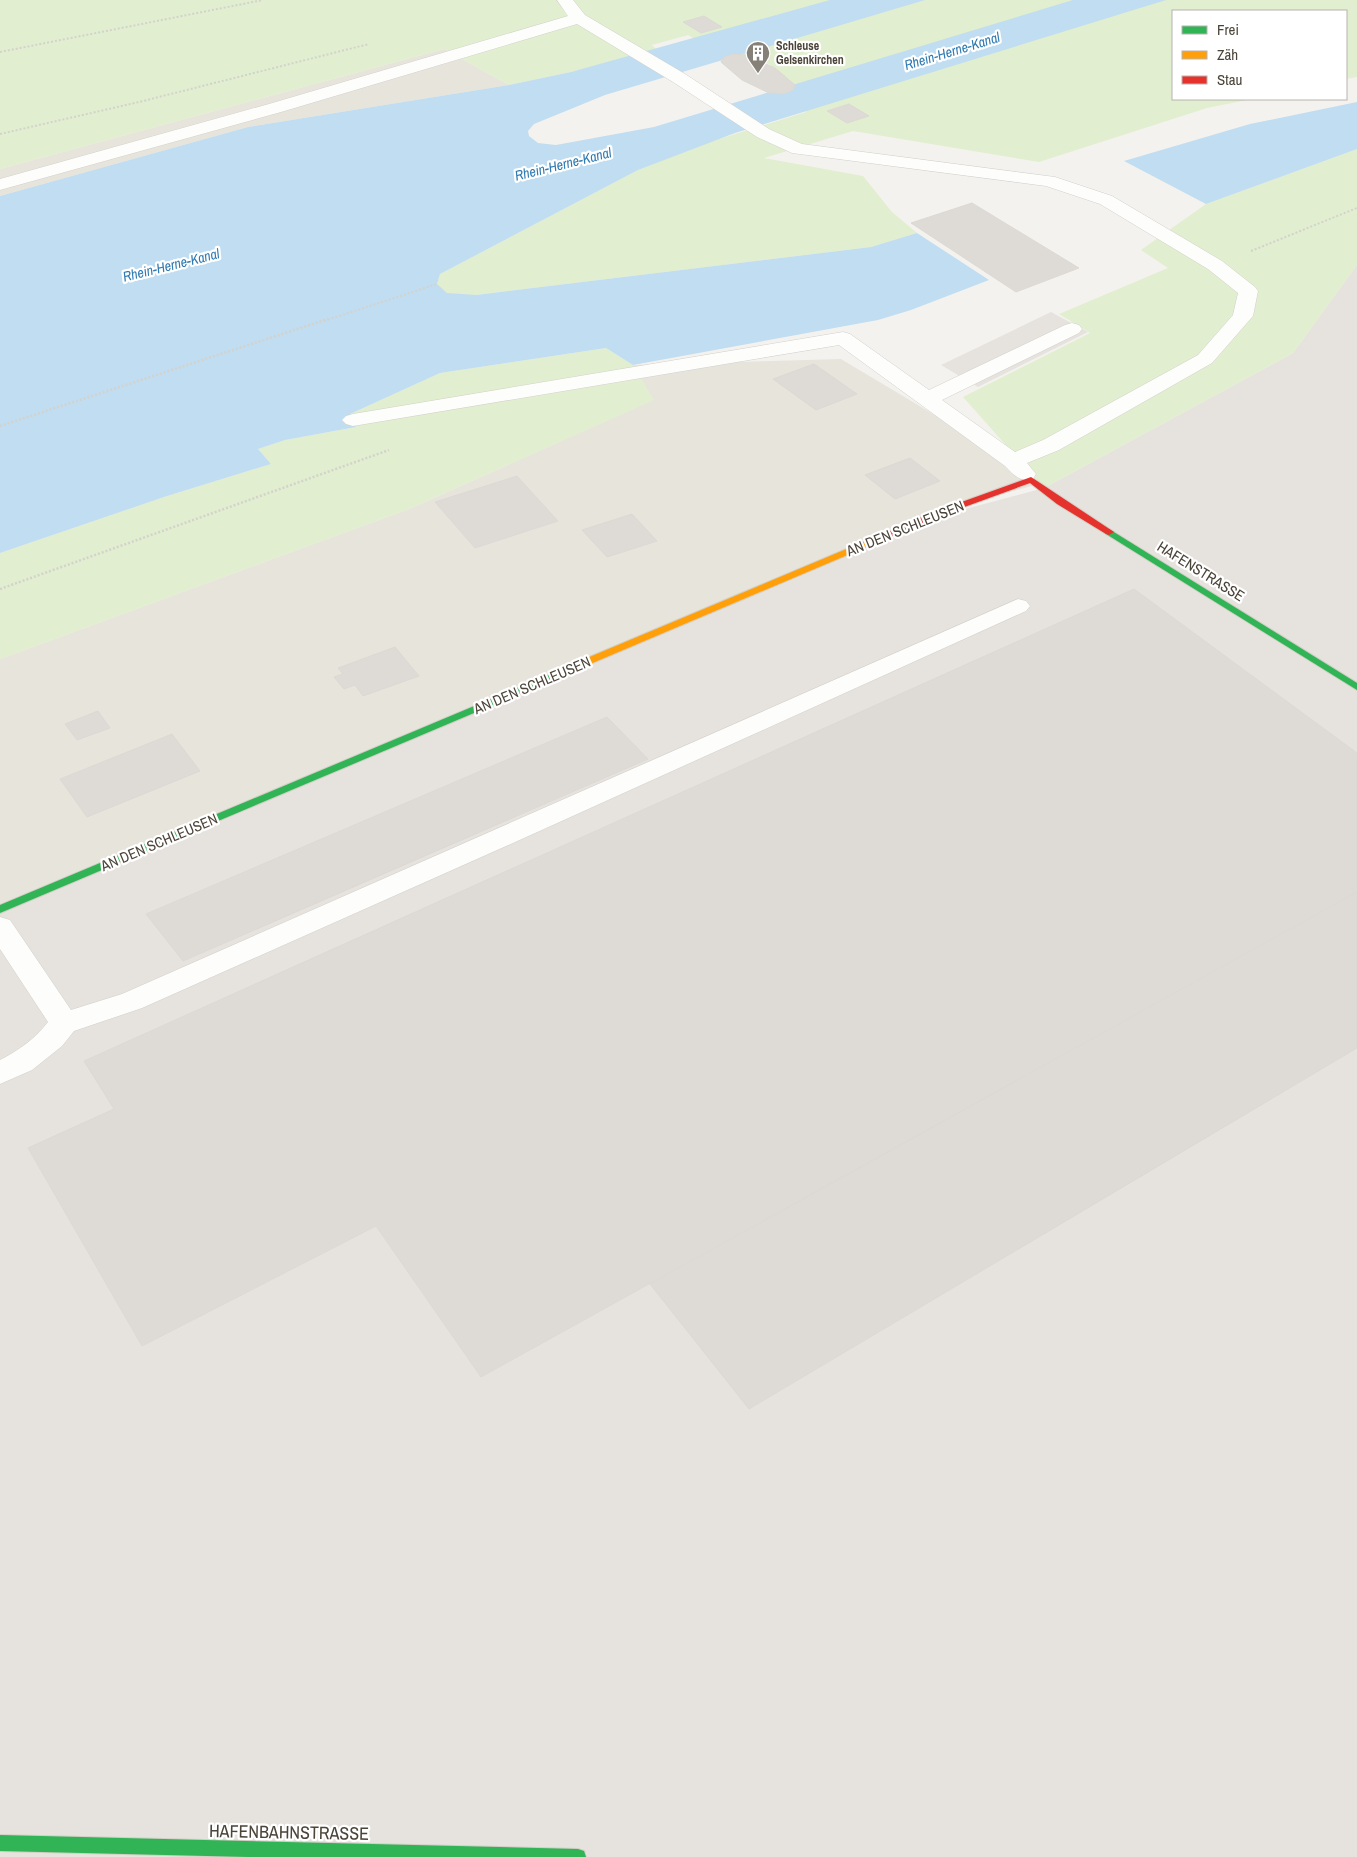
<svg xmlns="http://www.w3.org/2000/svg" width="1357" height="1857" viewBox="0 0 1357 1857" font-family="'Archivo Narrow',sans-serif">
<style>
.residential{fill:#e7e4dc}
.industrial{fill:#e6e2de}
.green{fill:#e1eecf}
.parking{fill:#e6e3df}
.water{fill:#c0ddf1}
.building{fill:#dedbd6;stroke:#dcd9d4}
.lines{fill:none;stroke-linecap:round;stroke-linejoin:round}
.lane-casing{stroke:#d2d0cb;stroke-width:1}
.fast-casing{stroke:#d3cfc5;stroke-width:2}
.slow-casing{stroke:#d3cfc5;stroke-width:2}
.jam-casing{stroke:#d3cfc5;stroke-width:2}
.path-far1{stroke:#d3d2cc;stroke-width:2;stroke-dasharray:2 2;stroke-linecap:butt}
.path{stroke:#d3d2cc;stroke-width:2.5;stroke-dasharray:2 2;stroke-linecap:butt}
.lane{fill:#fdfdfc;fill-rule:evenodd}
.fast{fill:#30b455;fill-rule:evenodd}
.slow{fill:#ff9f0a;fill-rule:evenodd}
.jam{fill:#e5322d;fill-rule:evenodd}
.labels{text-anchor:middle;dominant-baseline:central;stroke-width:4.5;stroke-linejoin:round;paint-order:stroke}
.far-poi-label{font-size:12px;font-weight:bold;fill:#4b4439;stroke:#fff;text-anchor:start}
.far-water-label{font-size:14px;font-style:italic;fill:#2e7ab2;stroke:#fff}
.street-label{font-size:15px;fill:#4b4439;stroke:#fff}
.near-street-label{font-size:18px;fill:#4b4439;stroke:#fff}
</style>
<rect width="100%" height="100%" fill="#f4f2ee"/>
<g class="residential">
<polygon points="444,49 509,85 248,127 0,196 0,169"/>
<polygon points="841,359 948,423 1032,486 984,499 0,908 0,659 409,509 653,400 633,365"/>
</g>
<polygon class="industrial" points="1357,265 1357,1857 0,1857 0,910 935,517 1044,488 1293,353"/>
<g class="green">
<path d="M0 0H1357V77L1346 79V11H1173V99H1252L1207 108 1039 162 853 131 764 158 863 176 892 212 917 233 871 247 466 296C454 295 443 295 437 284L440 274 638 170 700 145 806 112C796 98 787 82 776 70 765 58 739 52 724 57L688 35 652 45 657 50 571 72 509 85 444 49 0 169Z"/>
<polygon points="1357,149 1357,265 1293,353 1044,488 963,397 1090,333 1059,314 1168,268 1141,250 1206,204"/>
<polygon points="606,348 633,365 654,400 409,509 0,659 0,553 167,496 271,464 258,449 285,440 356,427 350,414 440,373"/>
</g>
<polygon class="parking" points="1051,312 1088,332 978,387 941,365"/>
<g class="water">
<polygon points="830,0 925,0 605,95 534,124 528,131 529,136 538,143 556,145 654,127 1073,0 1166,0 735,133 638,170 440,274 437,284 447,293 476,295 871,247 917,233 989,280 911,310 878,320 633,365 606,348 440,373 350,414 356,427 285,440 258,449 271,464 167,496 0,553 0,196 248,127 509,85 571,72"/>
<polygon points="1357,102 1357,149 1206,204 1124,161 1250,124"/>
</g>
<g class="building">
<polygon points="704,16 722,27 701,33 683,22"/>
<polygon points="733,54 746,55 775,68 795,85 793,90 783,94 769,93 742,80 721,62 724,57"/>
<polygon points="849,104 869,116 847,123 827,111"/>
<polygon points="972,203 1079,268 1016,292 911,223"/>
<polygon points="814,364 857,394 816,410 773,379"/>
<polygon points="910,458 940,481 895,499 865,475"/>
<polygon points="517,476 558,521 475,548 435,502"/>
<polygon points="632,514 657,541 607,557 582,530"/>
<polygon points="1134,589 1357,753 1357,892 481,1377 376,1226 142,1346 28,1148 114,1109 84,1061"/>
<polygon points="395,647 419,676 363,696 355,685 344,689 334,677 343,674 338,668"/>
<polygon points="98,711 110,728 77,740 65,724"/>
<polygon points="607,717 648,759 183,961 146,914"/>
<polygon points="172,734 200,771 87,817 60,779"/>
<polygon points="1357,892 1357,1048 749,1409 650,1284"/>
</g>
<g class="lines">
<g class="lane-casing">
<g id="lane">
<path d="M557 0H573L585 15 685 74 769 129 802 144 1055 177 1112 196 1222 261 1255 287 1258 291 1253 316 1212 363 1059 450 1027 463 1036 474 1033 479C1019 482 1014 475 1005 466L839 345 353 426 346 424 342 420 346 416 353 414 843 332 850 334 929 390 1065 325 1072 323 1079 325 1082 329 1079 333 942 400 1015 452 1043 440 1198 355 1233 315 1238 293 1208 269 1100 204 1046 186 792 153 757 137 673 82 577 24 281 112 0 190V179L269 104 568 16Z"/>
<path d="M1018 599 1026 601 1030 606 1026 611 513 843 142 1008 74 1031 62 1046 32 1070 0 1084V1060C18 1051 36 1038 48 1022L0 949V917L10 920 71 1010 122 994Z"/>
</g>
</g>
<g class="fast-casing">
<g id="fast">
<polygon points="1109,529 1357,683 1357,690 1106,534 1104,532"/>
<polygon points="572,665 577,668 576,670 0,913 0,905"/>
<polygon points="0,1835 578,1849 584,1851 586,1857 248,1857 0,1851"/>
</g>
</g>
<g class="slow-casing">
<polygon id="slow" points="875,537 880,540 878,542 576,670 568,670 567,668 568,666"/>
</g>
<g class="jam-casing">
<polygon id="jam" points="1031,477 1114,532 1109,535 1106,534 1057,504 1030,483 937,517 878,542 875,543 870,540 931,513"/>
</g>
<g class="path-far1">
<polyline points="0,52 263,0"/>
<polyline points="0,134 139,102 369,44"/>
<polyline points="1251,251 1357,208"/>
<polyline points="324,321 437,284"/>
</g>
<g class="path">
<polyline points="0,426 328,319"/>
<polyline points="0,589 389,450"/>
</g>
<use href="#lane" class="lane"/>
<use href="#fast" class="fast"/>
<use href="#slow" class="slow"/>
<use href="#jam" class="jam"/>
</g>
<defs>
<g id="building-pin" transform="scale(1.25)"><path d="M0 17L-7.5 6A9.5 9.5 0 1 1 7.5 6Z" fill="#868178" stroke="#fff"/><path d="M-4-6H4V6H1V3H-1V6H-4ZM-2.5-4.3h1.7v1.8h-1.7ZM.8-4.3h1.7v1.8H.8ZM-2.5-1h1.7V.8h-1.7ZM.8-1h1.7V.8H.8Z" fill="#fff"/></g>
</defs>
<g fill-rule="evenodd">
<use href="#building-pin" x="758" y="53"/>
</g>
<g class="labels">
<g class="far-poi-label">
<text x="776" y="46">Schleuse<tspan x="776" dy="14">Gelsenkirchen</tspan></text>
</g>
<g class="far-water-label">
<text transform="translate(952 51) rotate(-17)">Rhein-Herne-Kanal</text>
<text transform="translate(563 164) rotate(-14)">Rhein-Herne-Kanal</text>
<text transform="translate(171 265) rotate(-14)">Rhein-Herne-Kanal</text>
</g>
<g class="street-label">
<text transform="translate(905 528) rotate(-22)">AN DEN SCHLEUSEN</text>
<text transform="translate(1201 571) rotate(32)">HAFENSTRASSE</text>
<text transform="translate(532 685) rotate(-23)">AN DEN SCHLEUSEN</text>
<text transform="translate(159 842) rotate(-23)">AN DEN SCHLEUSEN</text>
</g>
<g class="near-street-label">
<text transform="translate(289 1832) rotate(1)">HAFENBAHNSTRASSE</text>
</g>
</g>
<rect x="1172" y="10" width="175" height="90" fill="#ffffff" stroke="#b7b4b0"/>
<rect x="1182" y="26" width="25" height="8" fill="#30b455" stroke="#b7b4b0"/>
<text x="1217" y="35" font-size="15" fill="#4b4439">Frei</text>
<rect x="1182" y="51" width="25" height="8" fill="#ff9f0a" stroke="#b7b4b0"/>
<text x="1217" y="60" font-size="15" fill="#4b4439">Zäh</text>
<rect x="1182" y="76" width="25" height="8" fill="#e5322d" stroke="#b7b4b0"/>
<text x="1217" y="85" font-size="15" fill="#4b4439">Stau</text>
</svg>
